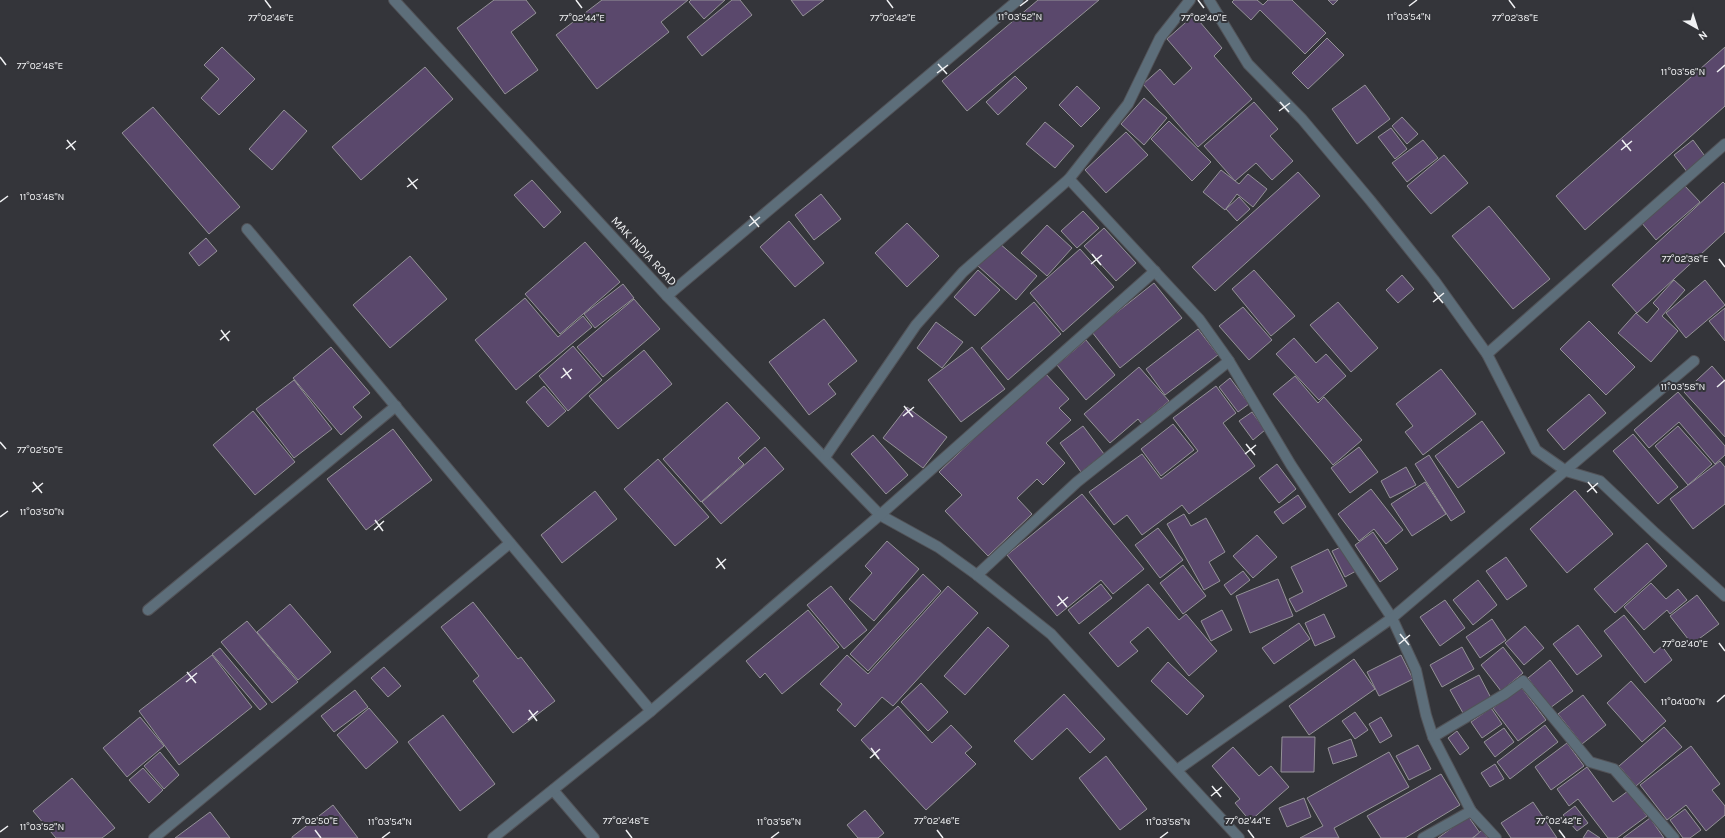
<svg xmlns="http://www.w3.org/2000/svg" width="1725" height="838" viewBox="0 0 1725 838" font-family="Karla,sans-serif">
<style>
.building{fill:#5a486c;stroke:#949297}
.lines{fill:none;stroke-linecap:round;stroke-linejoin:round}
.minor-casing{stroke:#525358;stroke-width:12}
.minor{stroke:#5d6e7a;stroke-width:10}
.ticks{fill:none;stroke:#f0f1f3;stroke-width:1.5}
.labels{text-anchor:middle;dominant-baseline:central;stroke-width:4;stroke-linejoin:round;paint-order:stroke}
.street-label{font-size:12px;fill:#f0f1f3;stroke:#34353a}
.ticks-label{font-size:10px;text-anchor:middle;fill:#f0f1f3;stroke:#34353a;stroke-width:4;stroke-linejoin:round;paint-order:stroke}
</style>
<rect width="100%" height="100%" fill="#34353a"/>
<g class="building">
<polygon points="494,0 526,0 536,13 511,32 538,70 505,94 457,28"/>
<polygon points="602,0 688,0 661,22 669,32 597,89 556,35"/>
<polygon points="691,0 725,0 704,19 689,2"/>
<polygon points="732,0 740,0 752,15 702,56 687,37"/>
<polygon points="791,0 824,0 803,16"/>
<polygon points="1038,0 1099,0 967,111 942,81"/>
<polygon points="1234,0 1257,0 1263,5 1268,0 1292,0 1326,33 1305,54 1260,10 1251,20 1232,2"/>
<polygon points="1328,0 1338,0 1333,5"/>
<polygon points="1194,15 1222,48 1214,56 1252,99 1198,147 1143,84 1160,69 1174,85 1192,68 1167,39"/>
<polygon points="1327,38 1344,55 1308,89 1292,73"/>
<polygon points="222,47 255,79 219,115 201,98 219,79 204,65"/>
<polygon points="1725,47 1725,106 1585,230 1556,196"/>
<polygon points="425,67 453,99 361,180 332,147"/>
<polygon points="1015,76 1027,88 998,115 986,102"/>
<polygon points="1365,85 1390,119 1357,144 1332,109"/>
<polygon points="1077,86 1100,108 1081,127 1059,105"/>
<polygon points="1144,98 1167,118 1144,145 1121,124"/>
<polygon points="1254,102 1278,129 1270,136 1293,161 1272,180 1256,163 1235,181 1204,146"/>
<polygon points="153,107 240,207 209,234 122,133"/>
<polygon points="284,110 307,131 272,170 249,149"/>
<polygon points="1402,117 1418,134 1407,144 1392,126"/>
<polygon points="1169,121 1211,162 1192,181 1151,139"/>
<polygon points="1045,122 1074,146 1055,168 1026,144"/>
<polygon points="1391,128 1407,149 1395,159 1378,137"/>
<polygon points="1126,132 1148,155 1106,193 1085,170"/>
<polygon points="1423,140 1438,158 1407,182 1392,163"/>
<polygon points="1693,140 1707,159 1688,173 1674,155"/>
<polygon points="1444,155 1468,183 1431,214 1407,186"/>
<polygon points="1221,170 1239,184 1248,174 1267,189 1253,207 1237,194 1225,210 1203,192"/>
<polygon points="1298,172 1320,196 1215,291 1192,267"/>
<polygon points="532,180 561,212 544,228 514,195"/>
<polygon points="1723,182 1725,184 1725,232 1637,313 1612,285"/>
<polygon points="1684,185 1700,202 1656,240 1641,222"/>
<polygon points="821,194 841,219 814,240 795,215"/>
<polygon points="1239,197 1250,209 1237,221 1226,209"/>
<polygon points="1489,206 1550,279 1513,309 1452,236"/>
<polygon points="1083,211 1099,228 1077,248 1061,231"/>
<polygon points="789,221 824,263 795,287 760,247"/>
<polygon points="907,223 939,256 907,287 875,253"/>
<polygon points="1047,225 1072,248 1047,276 1021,253"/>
<polygon points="1104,228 1136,263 1116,281 1084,246"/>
<polygon points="206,238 217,251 199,266 189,253"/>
<polygon points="585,242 620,282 560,334 525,294"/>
<polygon points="999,243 1037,276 1016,300 978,266"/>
<polygon points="1080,249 1114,287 1063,332 1030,293"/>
<polygon points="410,256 447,299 390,348 353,305"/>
<polygon points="978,270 1000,290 975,316 954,297"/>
<polygon points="1254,270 1295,316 1271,336 1232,289"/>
<polygon points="1402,275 1414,289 1398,303 1386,290"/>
<polygon points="1674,280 1685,290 1662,316 1678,331 1651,362 1618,333 1636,313 1647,323 1659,309 1653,303"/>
<polygon points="1705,280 1725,305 1686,338 1666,313"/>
<polygon points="1154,283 1182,318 1120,368 1092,332"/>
<polygon points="623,284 634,298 595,328 584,314"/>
<polygon points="525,298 558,337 583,316 592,327 516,390 475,340"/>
<polygon points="634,299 660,329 603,377 577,347"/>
<polygon points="1034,302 1061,334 1008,380 981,348"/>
<polygon points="1338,302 1378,348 1351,372 1310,325"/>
<polygon points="1243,307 1272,340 1249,360 1219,326"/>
<polygon points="1725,308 1725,341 1709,321"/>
<polygon points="824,319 857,361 828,384 836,394 809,415 769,362"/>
<polygon points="1589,321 1635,367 1606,395 1560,349"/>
<polygon points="936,322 963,342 942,368 917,348"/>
<polygon points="1198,329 1218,355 1165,395 1146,369"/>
<polygon points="1294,338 1316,363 1326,354 1346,376 1319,400 1276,354"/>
<polygon points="1086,340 1115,375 1086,400 1057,365"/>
<polygon points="573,346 602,380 568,411 539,376"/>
<polygon points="331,347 370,393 353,407 362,417 341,435 293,378"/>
<polygon points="972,347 1005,389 961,422 928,380"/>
<polygon points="644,350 672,384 618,429 589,396"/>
<polygon points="1712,366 1725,381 1725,437 1684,392"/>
<polygon points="1139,367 1169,401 1142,424 1138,419 1110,443 1084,414"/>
<polygon points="1441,369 1476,414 1423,455 1405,432 1413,426 1396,404"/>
<polygon points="1044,372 1069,399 1059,408 1071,420 1046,443 1065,463 1043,485 1037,479 1017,498 1032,514 988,556 945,511 962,495 939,472"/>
<polygon points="1295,376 1318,403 1324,397 1362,440 1333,465 1273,394"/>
<polygon points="1230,378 1249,404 1238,412 1219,387"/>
<polygon points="294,380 332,429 294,458 256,409"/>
<polygon points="544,386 566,411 548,427 526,402"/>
<polygon points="1216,386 1236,413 1223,423 1255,466 1189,514 1182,505 1142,535 1127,515 1114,525 1089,492 1142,454 1161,479 1198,451 1173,418"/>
<polygon points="1678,392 1725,446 1725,455 1715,464 1679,422 1649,448 1634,430"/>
<polygon points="1589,394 1606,413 1564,450 1547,430"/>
<polygon points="727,402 760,438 738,458 744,464 701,502 663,459"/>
<polygon points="907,407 947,437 923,468 883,438"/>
<polygon points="253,411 295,462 255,495 213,445"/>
<polygon points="1252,412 1265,430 1253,440 1239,421"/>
<polygon points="1482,421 1505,453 1458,488 1435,456"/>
<polygon points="1173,424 1194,450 1161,476 1141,449"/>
<polygon points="1083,426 1104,454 1081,472 1060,443"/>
<polygon points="1678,426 1712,464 1688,485 1655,446"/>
<polygon points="393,429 432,480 366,530 327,479"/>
<polygon points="1633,434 1678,487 1658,504 1613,451"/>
<polygon points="873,435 908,475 886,494 851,454"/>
<polygon points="765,447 784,469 721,524 702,502"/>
<polygon points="1359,447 1378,472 1350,493 1331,468"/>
<polygon points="1429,455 1465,512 1451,521 1415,464"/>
<polygon points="658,459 709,517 675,546 624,489"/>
<polygon points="1720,461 1725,467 1725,504 1693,529 1670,499"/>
<polygon points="1277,464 1296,489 1279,503 1259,478"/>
<polygon points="1406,467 1416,485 1390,498 1381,481"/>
<polygon points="1425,482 1446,514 1412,536 1391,504"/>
<polygon points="1371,489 1403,530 1386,544 1374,529 1359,541 1338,514"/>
<polygon points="1575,490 1613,534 1567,573 1530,529"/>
<polygon points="595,491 617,519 562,563 541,535"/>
<polygon points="1082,494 1144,569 1113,594 1101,580 1057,616 1007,555"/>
<polygon points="1298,495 1306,507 1283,524 1274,512"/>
<polygon points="1184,514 1191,526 1206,518 1225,552 1209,562 1220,581 1204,590 1167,524"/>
<polygon points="1158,528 1183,560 1160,578 1135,545"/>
<polygon points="1373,532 1398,569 1380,582 1355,545"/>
<polygon points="1257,535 1277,557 1253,578 1233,556"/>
<polygon points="887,541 919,569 874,621 849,599 872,573 865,566"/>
<polygon points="1647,543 1667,566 1615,613 1594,589"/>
<polygon points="1343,546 1356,571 1345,577 1332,551"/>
<polygon points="1328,549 1347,586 1296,612 1289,599 1303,592 1291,567"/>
<polygon points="1506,557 1527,586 1507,600 1486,571"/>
<polygon points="1183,565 1206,596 1183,614 1160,583"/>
<polygon points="1243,571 1250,580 1231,595 1224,585"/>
<polygon points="923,574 941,591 868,671 850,654"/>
<polygon points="1278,579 1293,616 1250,633 1236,596"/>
<polygon points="1478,580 1497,605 1473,625 1453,600"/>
<polygon points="1651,583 1666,599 1678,589 1687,600 1670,614 1667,610 1644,630 1624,607"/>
<polygon points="1101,584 1112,598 1079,624 1068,610"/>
<polygon points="1148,584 1179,620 1186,614 1217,651 1189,676 1148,627 1130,642 1138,651 1118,667 1089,633"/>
<polygon points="831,586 867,630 844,649 807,605"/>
<polygon points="948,586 978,613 893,706 882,697 855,727 837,710 842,704 820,684 847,655 868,674"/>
<polygon points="1697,595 1719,624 1692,644 1670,616"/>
<polygon points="1445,600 1465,628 1440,646 1420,617"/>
<polygon points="473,602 518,659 521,657 555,701 513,733 473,681 479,676 441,627"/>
<polygon points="290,604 331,652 298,680 257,632"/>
<polygon points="808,610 839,647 782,694 765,673 760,678 746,661"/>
<polygon points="1222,610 1232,630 1211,641 1201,621"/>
<polygon points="1324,614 1335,637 1315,646 1305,623"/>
<polygon points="1624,615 1654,653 1662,646 1672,660 1645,683 1604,631"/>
<polygon points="1492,619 1506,640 1480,658 1466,637"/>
<polygon points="247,621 298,682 272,703 221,642"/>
<polygon points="1299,623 1310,639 1274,664 1262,648"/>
<polygon points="1578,625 1602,656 1577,675 1553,644"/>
<polygon points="1525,626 1544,648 1524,665 1505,643"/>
<polygon points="988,627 1009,646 965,695 944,676"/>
<polygon points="1462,647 1474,669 1442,687 1430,665"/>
<polygon points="1503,647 1523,673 1501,691 1481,665"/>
<polygon points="220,648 267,704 260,710 212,654"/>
<polygon points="212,655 252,707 179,765 139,711"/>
<polygon points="1401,655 1413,679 1379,696 1367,672"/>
<polygon points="1354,659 1375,689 1309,735 1289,706"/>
<polygon points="1550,660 1573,691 1550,708 1528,678"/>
<polygon points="1168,662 1204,696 1187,715 1151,681"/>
<polygon points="384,667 401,686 388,697 371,678"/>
<polygon points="1479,675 1491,698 1463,713 1450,690"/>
<polygon points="1631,681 1666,721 1642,742 1607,703"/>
<polygon points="921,683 948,712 928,731 901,702"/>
<polygon points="1521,687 1546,720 1518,741 1493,708"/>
<polygon points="355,690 368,707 334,732 321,716"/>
<polygon points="1064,694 1105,739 1090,753 1067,728 1032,760 1014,741"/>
<polygon points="1583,695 1606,725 1582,744 1558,714"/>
<polygon points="898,706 932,743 951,725 972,747 965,753 976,764 926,810 861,740"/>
<polygon points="369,708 398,742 366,769 337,735"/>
<polygon points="1491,708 1502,724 1482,738 1471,722"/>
<polygon points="1355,712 1368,730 1355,739 1342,721"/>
<polygon points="443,715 495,784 460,811 408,742"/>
<polygon points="140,717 164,746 127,777 103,748"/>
<polygon points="1381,717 1392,736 1380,743 1369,724"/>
<polygon points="1545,725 1558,742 1510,779 1497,762"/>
<polygon points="1664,727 1682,747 1636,786 1619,766"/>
<polygon points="1504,728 1514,742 1495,757 1484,742"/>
<polygon points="1457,731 1469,748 1460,755 1448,738"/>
<polygon points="1282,737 1315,737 1314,772 1281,772"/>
<polygon points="1351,739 1357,756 1333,764 1328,748"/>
<polygon points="1567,743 1584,766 1551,790 1535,767"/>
<polygon points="1418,745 1431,769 1409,780 1396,756"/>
<polygon points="1691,746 1720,784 1712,790 1725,806 1725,815 1706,831 1686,805 1667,820 1640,785"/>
<polygon points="1233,747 1259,776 1271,766 1289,787 1250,821 1235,803 1240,799 1212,766"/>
<polygon points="160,752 179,775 164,789 144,766"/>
<polygon points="1389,752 1409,787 1334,828 1339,838 1300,838 1323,826 1307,798"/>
<polygon points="1106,756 1147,809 1120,830 1079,778"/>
<polygon points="1495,764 1504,779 1490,787 1481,773"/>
<polygon points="1587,767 1613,802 1628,791 1647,816 1617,838 1608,838 1578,799 1569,806 1557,789"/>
<polygon points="143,768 163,790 149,803 129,780"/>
<polygon points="1441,774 1460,805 1405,838 1381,838 1367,816"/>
<polygon points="72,778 115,828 102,838 56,838 33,811"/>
<polygon points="1304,798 1311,817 1287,827 1279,808"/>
<polygon points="1533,802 1557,838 1511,838 1501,823"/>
<polygon points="333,805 358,838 292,838 292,837"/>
<polygon points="1575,806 1588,823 1577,831 1563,815"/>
<polygon points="1685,809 1701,830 1690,838 1683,838 1670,820"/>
<polygon points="865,810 884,833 878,838 858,838 847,825"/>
<polygon points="210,812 230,838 175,838"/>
<polygon points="1468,816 1480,833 1472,838 1438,838"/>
<polygon points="1650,818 1664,838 1623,838"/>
<polygon points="1482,830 1488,838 1473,838"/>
<polygon points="1588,830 1600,838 1583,838"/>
</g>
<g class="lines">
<g class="minor-casing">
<g id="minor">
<polyline points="394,0 667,296 880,515 938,547 977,575 1051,634 1239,838"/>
<polyline points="1190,0 1160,38 1128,104 1069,179 1199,319 1229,361 1291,465 1392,618 1416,670 1426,715 1433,737 1471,811 1496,838"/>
<polyline points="1209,0 1248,64 1302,119 1370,200 1434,280 1487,354 1536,450 1566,471 1600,481 1655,533 1725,596"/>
<polyline points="247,229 651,711"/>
<polyline points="667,296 1018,0"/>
<polyline points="1487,354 1725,144"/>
<polyline points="825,457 916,325 963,272 1069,179"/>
<polyline points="977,575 1077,482 1229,361"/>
<polyline points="148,610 396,406"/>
<polyline points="1433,737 1505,694 1523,681 1590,762 1614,769 1674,838"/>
<polyline points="1177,770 1392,618 1694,361"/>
<polyline points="553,790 594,838"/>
<polyline points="154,838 510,543"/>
<polyline points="493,838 651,711 880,515 1155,271"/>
<polyline points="1423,838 1471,811"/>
</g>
</g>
<use href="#minor" class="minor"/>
</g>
<path class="ticks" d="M265 0 271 8M576 0 582 8M887 0 893 8M1198 0 1204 8M1509 0 1515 8M1020 6 1028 0M1409 6 1417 0M0 57 6 65M938 64 947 74M1717 72 1725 65M937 73 948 65M1280 102 1289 112M1279 111 1290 103M67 140 75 150M1622 140 1631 151M66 149 76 141M1621 150 1632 141M408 178 417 189M407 187 418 179M0 202 8 196M750 216 759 227M749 226 760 217M1092 254 1101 265M1719 259 1725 267M1091 264 1102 255M1434 292 1443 303M1433 302 1444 293M221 330 229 341M220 340 230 331M563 368 571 379M561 378 572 369M1717 387 1725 380M904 406 913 417M903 416 914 407M0 442 6 449M1246 444 1255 455M1245 454 1256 445M33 482 42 493M1588 482 1597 493M32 492 43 483M1587 492 1598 483M0 517 8 511M375 520 383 531M374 530 384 521M717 558 725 569M716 568 726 559M1058 596 1067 607M1057 606 1068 597M1400 634 1409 645M1719 643 1725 651M1399 644 1410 635M187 672 196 683M186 682 197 673M1717 702 1725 695M529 710 537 721M528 720 538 711M871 748 879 759M870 758 880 749M1212 786 1221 797M1211 796 1222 787M315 830 321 838M626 830 632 838M937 830 943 838M1248 830 1254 838M1559 830 1565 838M0 832 8 826M382 838 390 832M771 838 779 832M1160 838 1168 832"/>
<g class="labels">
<g class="street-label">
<text transform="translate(644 251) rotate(47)">MAK INDIA ROAD</text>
</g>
</g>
<g class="ticks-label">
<text x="1020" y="20">11°03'52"N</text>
<text x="1409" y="20">11°03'54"N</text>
<text x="271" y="21">77°02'46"E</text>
<text x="582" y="21">77°02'44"E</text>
<text x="893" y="21">77°02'42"E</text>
<text x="1204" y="21">77°02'40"E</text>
<text x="1515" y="21">77°02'38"E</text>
<text x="40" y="69">77°02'48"E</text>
<text x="1683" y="75">11°03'56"N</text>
<text x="42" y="200">11°03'48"N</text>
<text x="1685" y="262">77°02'38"E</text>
<text x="1683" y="390">11°03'58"N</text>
<text x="40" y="453">77°02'50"E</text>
<text x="42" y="515">11°03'50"N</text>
<text x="1685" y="647">77°02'40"E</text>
<text x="1683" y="705">11°04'00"N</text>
<text x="315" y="824">77°02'50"E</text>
<text x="626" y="824">77°02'48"E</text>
<text x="937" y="824">77°02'46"E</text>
<text x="1248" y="824">77°02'44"E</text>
<text x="1559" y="824">77°02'42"E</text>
<text x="390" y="825">11°03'54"N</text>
<text x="779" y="825">11°03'56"N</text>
<text x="1168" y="825">11°03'58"N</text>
<text x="42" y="830">11°03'52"N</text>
</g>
<g transform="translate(1697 28) rotate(141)" stroke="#34353a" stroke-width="3" paint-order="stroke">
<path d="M0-3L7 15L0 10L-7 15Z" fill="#f0f1f3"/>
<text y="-6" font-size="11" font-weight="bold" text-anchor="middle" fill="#f0f1f3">N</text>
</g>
</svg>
